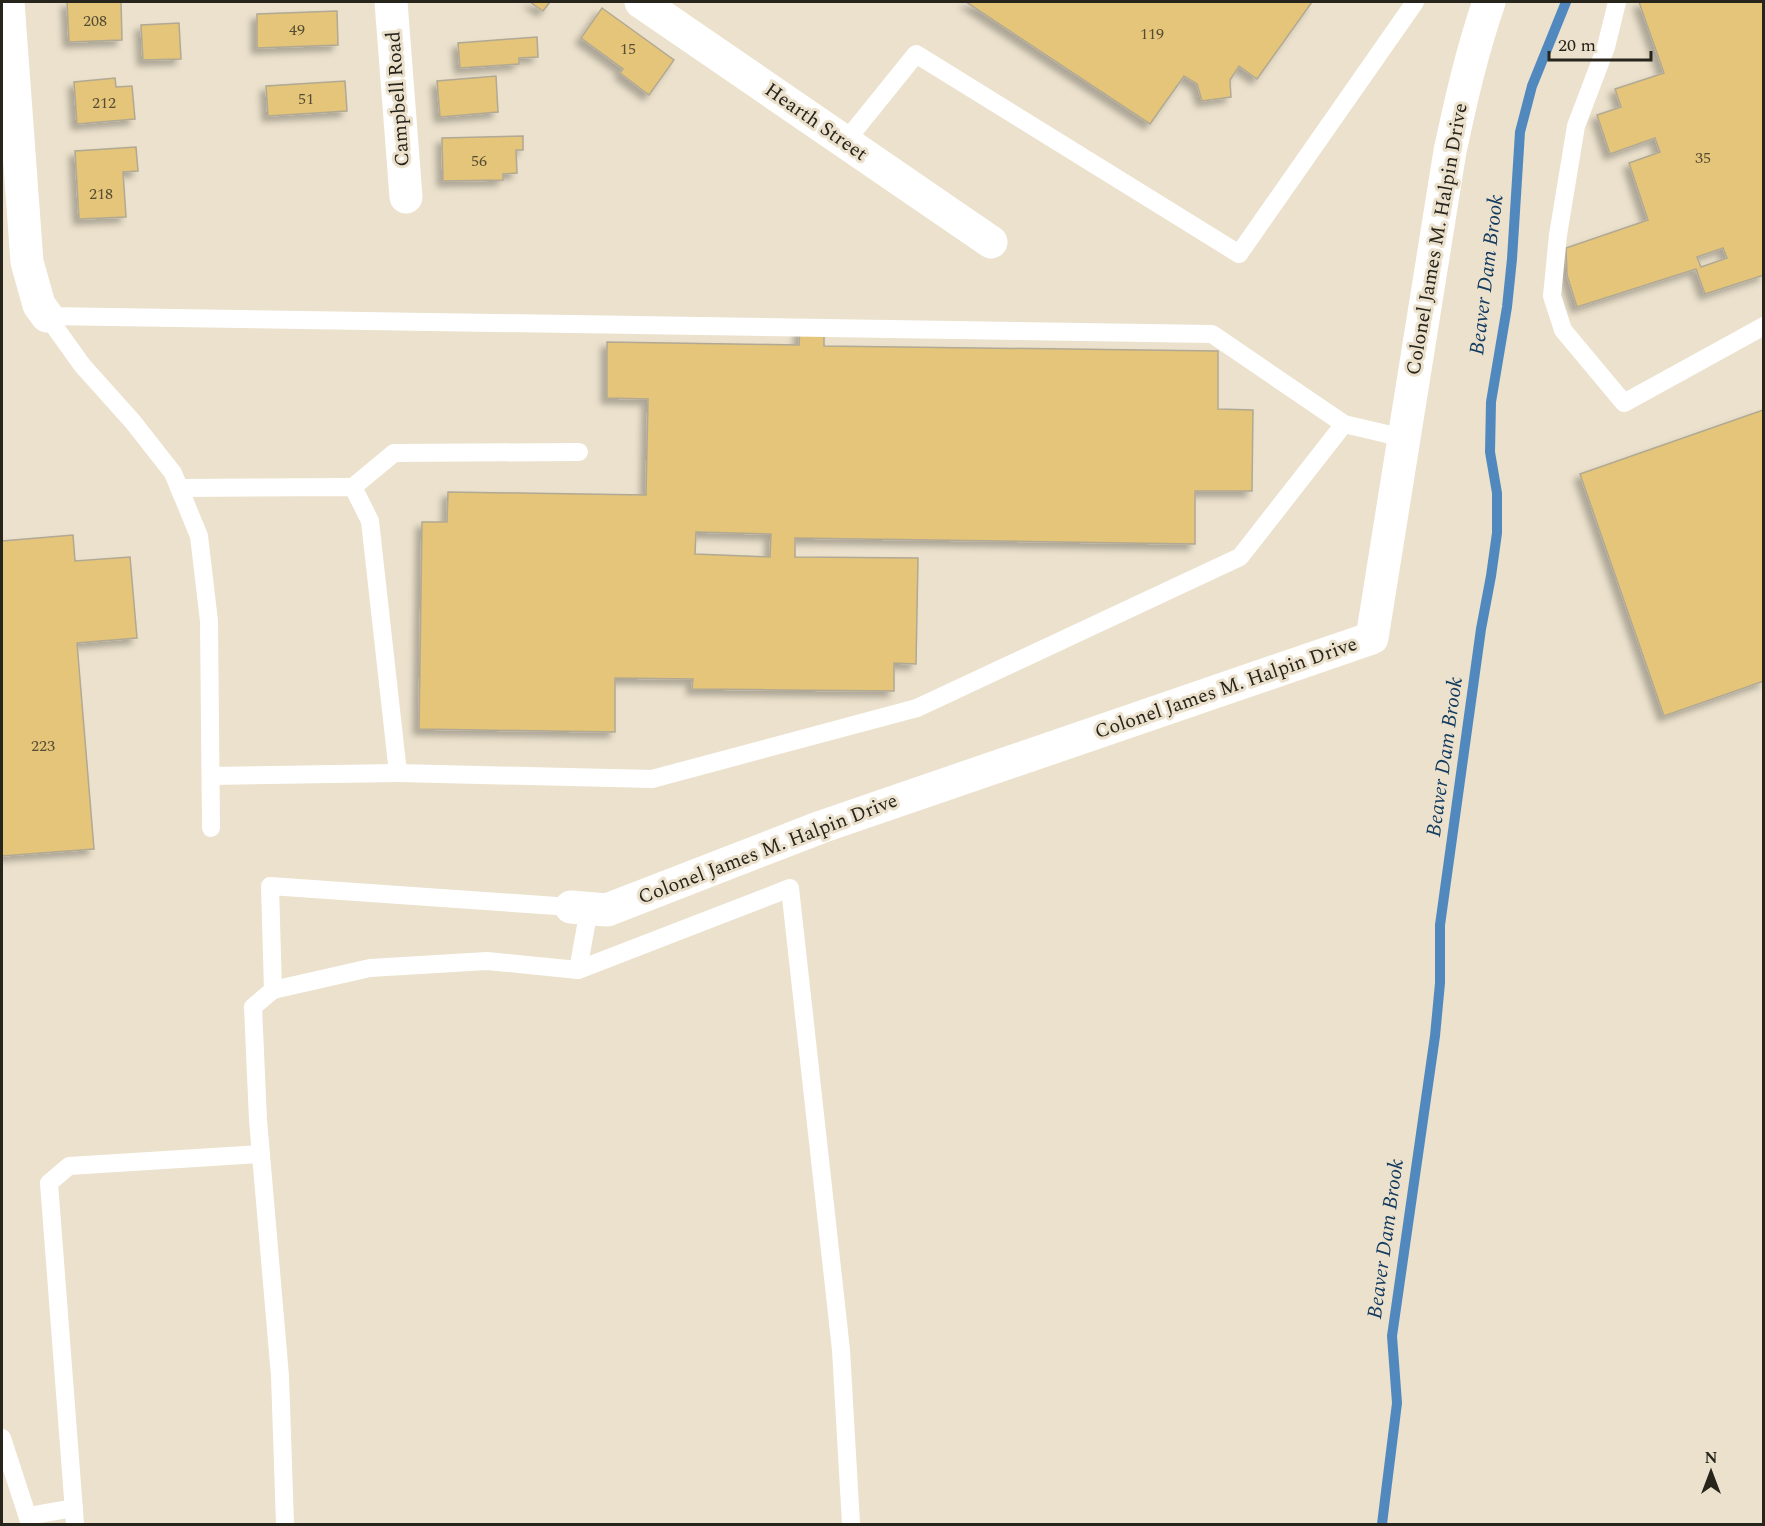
<svg xmlns="http://www.w3.org/2000/svg" width="1765" height="1526" viewBox="0 0 1765 1526" font-family="Spectral,serif">
<style>
.lines{fill:none;stroke-linecap:round;stroke-linejoin:round}
.stream{stroke:#5189bf;stroke-width:10}
.building{fill:#e4c579;stroke:#b1a994;stroke-width:1.5;fill-rule:evenodd;filter:url(#shadow)}
.service{stroke:#fff;stroke-width:18}
.minor{stroke:#fff;stroke-width:33}
.labels{text-anchor:middle;dominant-baseline:central;stroke-width:6;stroke-linejoin:round;paint-order:stroke}
.number-label{font-size:16px;fill:#564c33}
.street-label{font-size:20px;fill:#27241c;stroke:#ebe1cc}
.water-label{font-size:21px;font-style:italic;fill:#133b60;stroke:#ebe1cc}
</style>
<defs>
<filter id="shadow"><feDropShadow dx="-5.5" dy="5.5" stdDeviation="3" flood-color="#0004"/></filter>
</defs>
<rect width="100%" height="100%" fill="#ebe1cc"/>
<g class="lines">
<polyline class="stream" points="1382,1524 1397,1403 1392,1336 1435,1036 1440,983 1440,925 1481,629 1491,576 1497,533 1497,493 1490,452 1491,402 1507,307 1512,259 1520,132 1532,86 1566,2"/>
</g>
<g class="building">
<polygon points="67,2 121,2 122,40 69,42"/>
<polygon points="530,2 550,2 543,11"/>
<polygon points="966,2 1312,2 1257,79 1239,66 1230,80 1231,97 1202,101 1197,84 1184,76 1150,124"/>
<path d="M1639 2H1764V275L1705 294 1696 269 1577 307 1567 275 1566 248 1648 220 1629 163 1660 152 1655 138 1610 154 1597 115 1621 107 1615 89 1664 73ZM1723 248 1727 258 1701 267 1697 257Z"/>
<polygon points="602,8 674,60 649,95 620,73 623,69 581,38"/>
<polygon points="337,11 338,45 257,48 257,14"/>
<polygon points="179,23 181,59 143,60 141,25"/>
<polygon points="537,37 538,57 519,58 519,64 460,68 458,43"/>
<polygon points="496,76 498,112 440,117 437,81"/>
<polygon points="115,78 116,87 132,86 135,119 77,124 74,82"/>
<polygon points="345,81 347,111 268,116 266,86"/>
<polygon points="523,136 523,150 516,150 517,173 503,174 503,180 443,181 442,138"/>
<polygon points="136,147 138,171 123,172 126,217 79,219 75,151"/>
<path d="M800 328H824V346L1218 351V409L1253 410 1252 491H1195V544L795 538V557L918 558 916 664 894 663V691L692 689 693 679 615 678V732L419 729 422 522H447L448 492 646 495 648 399 607 398V342L799 345ZM696 532 771 534 770 557 695 554Z"/>
<polygon points="1763,410 1764,681 1664,716 1580,474"/>
<polygon points="73,535 75,561 130,557 137,638 77,643 94,849 2,856 2,541"/>
</g>
<g class="lines">
<g class="service">
<polyline points="1617,2 1606,47 1576,126 1558,235 1552,296 1563,330 1624,403 1764,326"/>
<polyline points="845,142 916,54 1239,254 1415,2"/>
<polyline points="47,316 1212,334 1344,424 1404,438"/>
<polyline points="47,316 82,365 133,422 173,473 199,536 209,621 211,828"/>
<polyline points="353,487 394,453 579,452"/>
<polyline points="179,488 353,487 370,521 398,773 652,779 917,708 1240,557 1344,424"/>
<polyline points="211,776 398,773"/>
<polyline points="571,907 270,886 273,990 370,968 487,961 578,970 589,909"/>
<polyline points="578,970 790,888 841,1350 851,1524"/>
<polyline points="273,990 253,1007 258,1120 280,1376 285,1524"/>
<polyline points="2,1438 30,1524"/>
<polyline points="28,1516 74,1508"/>
<polyline points="75,1524 49,1183 69,1166 261,1154"/>
</g>
<g class="minor">
<polyline points="8,2 27,262 39,305 47,316"/>
<polyline points="391,2 406,197"/>
<polyline points="641,2 991,242"/>
<path d="M571 907 607 910 821 827 1372 638 1450 151C1461 100 1472 51 1489 2"/>
</g>
</g>
<g class="labels">
<g class="number-label">
<text x="95" y="21">208</text>
<text x="297" y="30">49</text>
<text x="1152" y="34">119</text>
<text x="628" y="49">15</text>
<text x="306" y="99">51</text>
<text x="104" y="103">212</text>
<text x="1703" y="158">35</text>
<text x="479" y="161">56</text>
<text x="101" y="194">218</text>
<text x="43" y="746">223</text>
</g>
<g class="street-label">
<text transform="translate(398 99) rotate(-94)">Campbell Road</text>
<text transform="translate(816 122) rotate(35)">Hearth Street</text>
<text transform="translate(1437 239) rotate(-80)">Colonel James M. Halpin Drive</text>
<text transform="translate(1226 688) rotate(-19)">Colonel James M. Halpin Drive</text>
<text transform="translate(768 849) rotate(-21)">Colonel James M. Halpin Drive</text>
</g>
<g class="water-label">
<text transform="translate(1487 275) rotate(-83)">Beaver Dam Brook</text>
<text transform="translate(1445 757) rotate(-82)">Beaver Dam Brook</text>
<text transform="translate(1386 1239) rotate(-82)">Beaver Dam Brook</text>
</g>
</g>
<rect width="1765" height="1526" fill="none" stroke="#27241c" stroke-width="6"/>
<g transform="translate(1711 1472)" stroke="#ebe1cc" stroke-width="4.5" paint-order="stroke">
<path d="M0-4.5L10 22L0 15L-10 22Z" fill="#27241c"/>
<text y="-9" font-size="16" font-weight="bold" text-anchor="middle" fill="#27241c">N</text>
</g>
<path d="M1549 51v9h102v-9" fill="none" stroke="#27241c" stroke-width="3"/>
<text x="1558" y="51" font-size="18" fill="#27241c" stroke="#ebe1cc" stroke-width="4.5" paint-order="stroke">20 m</text>
</svg>
